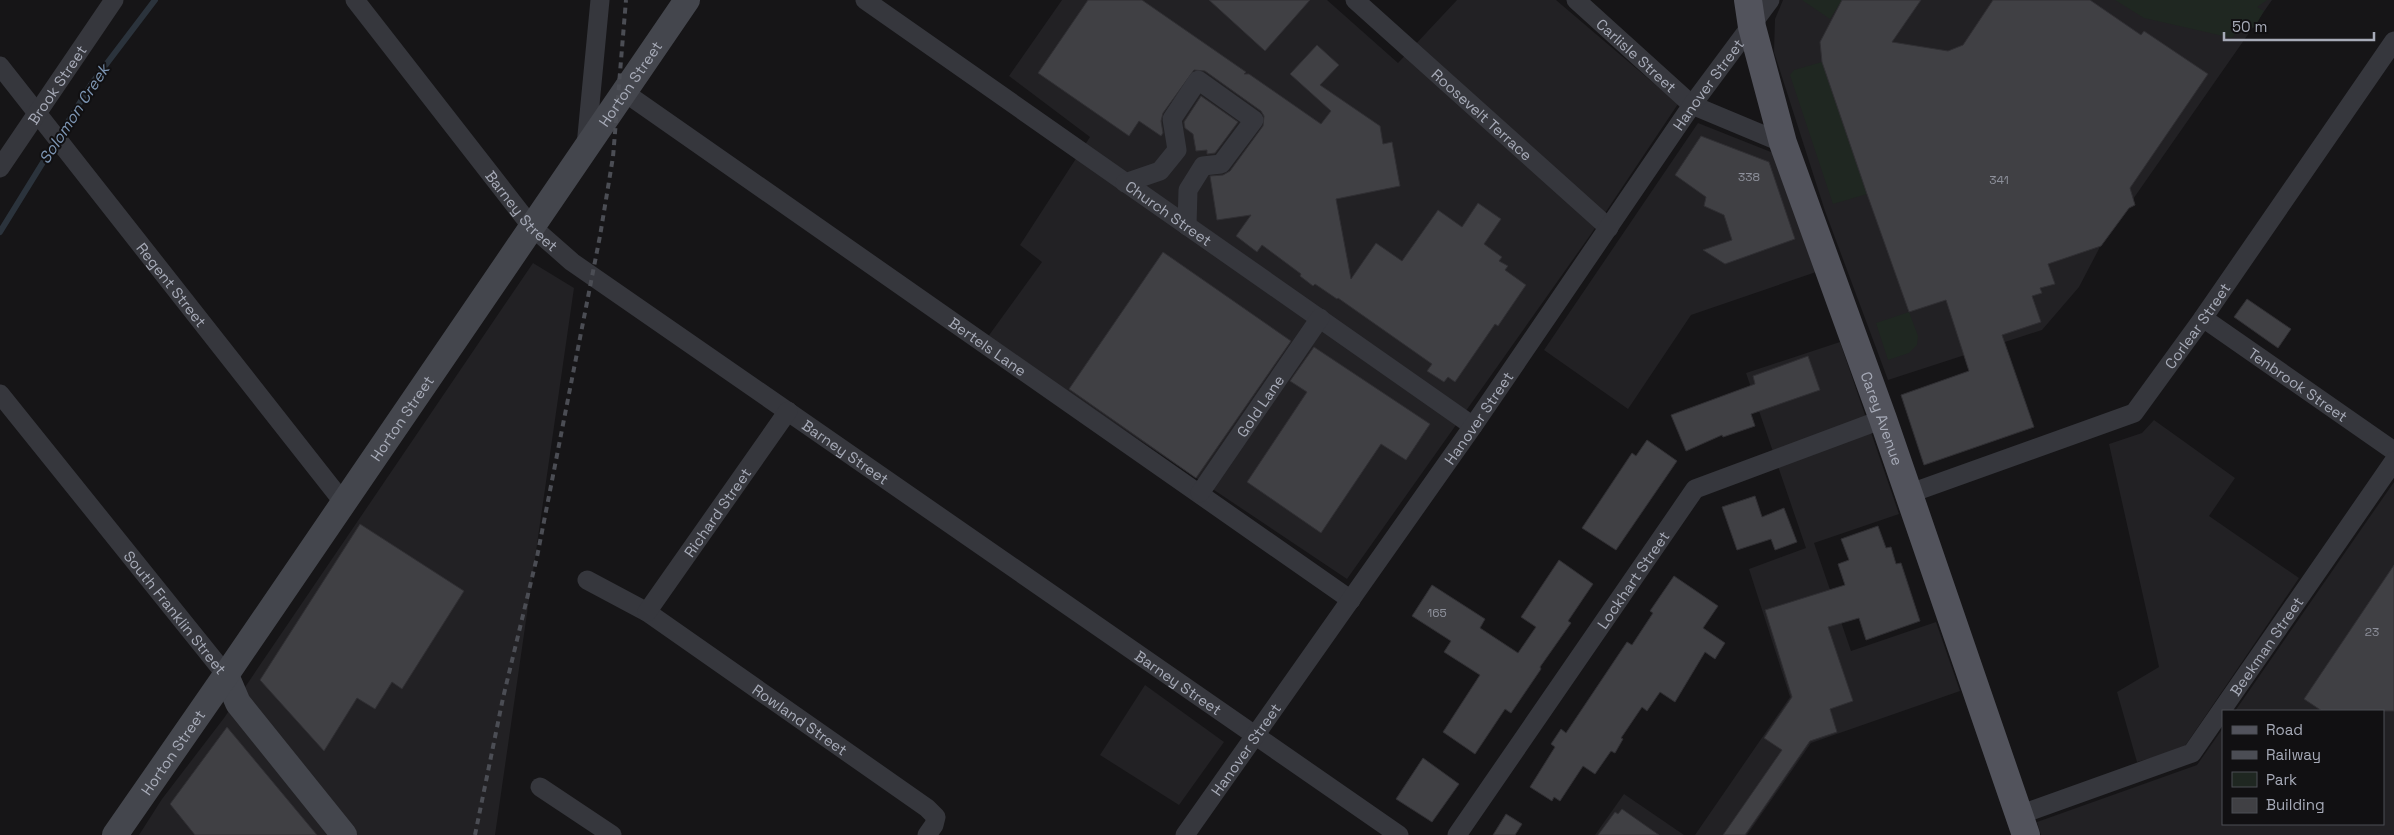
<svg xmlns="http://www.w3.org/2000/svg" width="2394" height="835" viewBox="0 0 2394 835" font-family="'Space Grotesk',sans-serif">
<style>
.built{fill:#222124}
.green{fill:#1f2721}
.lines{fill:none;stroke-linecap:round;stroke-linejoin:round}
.stream{stroke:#2b333c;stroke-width:6}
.building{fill:#404044;stroke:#302f33}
.street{stroke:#36373d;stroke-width:19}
.secondary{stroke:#44464d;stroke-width:26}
.primary{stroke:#52535c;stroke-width:28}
.rail{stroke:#4b4d54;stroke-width:4;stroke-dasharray:6 5;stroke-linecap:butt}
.labels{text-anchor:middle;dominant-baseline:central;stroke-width:4;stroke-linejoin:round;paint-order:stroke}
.number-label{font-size:12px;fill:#8d909b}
.street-label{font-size:15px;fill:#a7abb8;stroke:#111012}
.water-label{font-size:16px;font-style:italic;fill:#7d96b4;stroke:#111012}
</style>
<rect width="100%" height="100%" fill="#161517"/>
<g class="built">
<polygon points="1062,0 1327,0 1398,63 1457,0 1556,0 1678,104 1591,234 1347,579 987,338 1042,262 1020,245 1090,137 1009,76"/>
<polygon points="1783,0 2272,0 2101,245 2079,287 2042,330 1888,380 1825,211 1774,52 1775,19"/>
<polygon points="1698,123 1776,154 1816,272 1691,315 1628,409 1544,350"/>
<polygon points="533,263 574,288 495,835 139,835 162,799 224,718"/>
<polygon points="1840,342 1899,514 1814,543 1851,651 1936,622 1960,691 1811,743 1747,835 1695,835 1790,697 1749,569 1806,548 1746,373"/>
<polygon points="2154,420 2235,478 2209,516 2299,578 2183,749 2137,762 2117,692 2159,667 2109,444 2142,433"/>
<polygon points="2394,482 2394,835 2041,835 2037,822 2197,765 2223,728 2223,824 2383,824 2383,711 2235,711"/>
<polygon points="1145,685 1224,742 1179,805 1100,755"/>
<polygon points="1624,794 1684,835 1595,835"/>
</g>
<g class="green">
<polygon points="1802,0 1842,0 1830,19"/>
<polygon points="2115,0 2267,0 2257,7 2264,11 2254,28 2244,22 2232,38 2144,18"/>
<polygon points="1822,62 1867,194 1833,204 1790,75 1794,70"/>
<polygon points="1909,312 1918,336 1917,345 1909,353 1888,360 1876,323"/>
</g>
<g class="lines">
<polyline class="stream" points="0,232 92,83 155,0"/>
</g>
<g class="building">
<polygon points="1088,0 1142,0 1246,72 1244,74 1249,74 1321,124 1331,111 1290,74 1317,45 1339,65 1320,85 1380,126 1383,144 1392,142 1400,186 1336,199 1351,279 1376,243 1402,261 1438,210 1462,227 1478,203 1501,219 1484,244 1502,257 1499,261 1508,266 1505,270 1526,285 1498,326 1495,324 1455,382 1448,377 1444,382 1427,371 1432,364 1338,298 1337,299 1315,284 1313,286 1300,276 1301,274 1262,245 1257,252 1236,236 1251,215 1217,220 1210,176 1223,175 1230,171 1263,126 1264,116 1261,111 1205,71 1194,70 1163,113 1161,121 1163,133 1161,136 1139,121 1129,136 1038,73"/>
<polygon points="1209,0 1310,0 1265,51"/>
<polygon points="1842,0 1921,0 1892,42 1948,51 1963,45 1993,0 2090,0 2141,35 2144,31 2208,74 2130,188 2135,205 2129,208 2101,246 2048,264 2055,284 2040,288 2042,293 2032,296 2041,322 2002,335 2034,427 1924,465 1901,395 1969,371 1946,300 1909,312 1867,194 1822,62 1820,42"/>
<polygon points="1201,96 1238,122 1215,153 1207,154 1207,150 1196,151 1193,134 1185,128 1184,122"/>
<polygon points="1701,136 1769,162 1795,239 1725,264 1703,250 1732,240 1724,215 1704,206 1706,197 1675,175"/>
<polygon points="1163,252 1291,341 1196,478 1069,389"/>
<polygon points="2247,299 2291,329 2278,348 2234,317"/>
<polygon points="1314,347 1430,424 1406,460 1381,444 1321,533 1247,482 1307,392 1290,381"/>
<polygon points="1808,356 1820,390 1751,414 1755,426 1723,437 1722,435 1686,451 1671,415 1755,384 1753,376"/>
<polygon points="1647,440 1677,461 1616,550 1582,528 1632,453 1636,456"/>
<polygon points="1755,496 1762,517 1784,508 1797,542 1775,550 1771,539 1737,550 1722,507"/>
<polygon points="360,524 464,591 402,689 392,682 375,709 357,698 324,751 260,680"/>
<polygon points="1878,526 1886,548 1891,547 1896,564 1901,563 1920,621 1866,640 1859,618 1828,627 1853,701 1830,709 1837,732 1810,741 1745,835 1723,835 1782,750 1764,738 1792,697 1765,610 1845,585 1838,564 1849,560 1841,539"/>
<polygon points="1559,560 1593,584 1568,621 1571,623 1540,667 1541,669 1511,713 1505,709 1475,754 1443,732 1480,675 1444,652 1451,641 1412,616 1432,585 1485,619 1480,628 1518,653 1536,627 1521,617"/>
<polygon points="2394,565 2394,711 2322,711 2304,699"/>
<polygon points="1674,576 1718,606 1703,628 1725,643 1715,659 1705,652 1675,702 1660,692 1647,711 1642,707 1621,738 1623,739 1615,753 1611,751 1595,774 1583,766 1560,801 1554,797 1552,801 1530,787 1555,747 1551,744 1561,729 1566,733 1627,642 1632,645 1653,613 1650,611"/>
<polygon points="227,727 317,835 195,835 170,804"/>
<polygon points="1423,758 1459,784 1432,822 1396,799"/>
<polygon points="1622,809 1659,835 1598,835 1615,812 1618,814"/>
<polygon points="1506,814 1522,824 1515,835 1493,835"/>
</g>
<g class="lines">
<g class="street">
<path id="s1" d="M355 0 531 226 572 262 1399 835"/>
<path id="s2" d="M865 0 1473 426"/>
<path id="s3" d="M1355 0 1609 228"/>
<path id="s4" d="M1576 0 1692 105 1783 143"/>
<path id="s5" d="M0 66 343 502"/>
<path id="s6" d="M624 92 1351 600"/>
<polyline points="586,146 600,0"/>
<path id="s7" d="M0 168 114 0"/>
<polyline points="1125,183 1160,171 1177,150 1172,119 1198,80 1254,120 1221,164 1203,166 1188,190 1187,226"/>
<path id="s8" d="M2203 318 2394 451"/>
<path id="s9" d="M0 394 226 675"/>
<path id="s10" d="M1200 493 1320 318"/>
<path id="s11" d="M1908 494 2134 413 2203 318 2394 41"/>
<path id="s12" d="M587 580 647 612 927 808 936 817 934 825 927 835"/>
<path id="s13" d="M647 612 788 411"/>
<polyline points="540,787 612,835"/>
<path id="s14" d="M2019 815 2192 753 2394 461"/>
<path id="s15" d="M1185 835 1473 426 1692 105 1770 0"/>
<path id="s16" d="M1457 835 1695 489 1883 419"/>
</g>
<g class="secondary">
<polyline points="226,675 238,703 344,835"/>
<path id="s17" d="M115 835 226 675 687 0"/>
</g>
<path class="primary" id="s18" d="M1748 0 1752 27 1783 143 1883 419 2026 835"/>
<polyline class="rail" points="475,835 503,698 537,557 600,236 613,157 626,0"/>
</g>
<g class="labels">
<g class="number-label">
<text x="1749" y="177">338</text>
<text x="1999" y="180">341</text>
<text x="1437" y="613">165</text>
<text x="2372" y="632">23</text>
</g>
<g class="street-label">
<text stroke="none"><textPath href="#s4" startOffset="82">Carlisle Street</textPath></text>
<text stroke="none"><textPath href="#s17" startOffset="911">Horton Street</textPath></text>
<text stroke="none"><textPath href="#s7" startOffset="101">Brook Street</textPath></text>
<text stroke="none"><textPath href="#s15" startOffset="915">Hanover Street</textPath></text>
<text stroke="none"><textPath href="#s3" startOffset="171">Roosevelt Terrace</textPath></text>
<text stroke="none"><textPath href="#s1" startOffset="269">Barney Street</textPath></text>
<text stroke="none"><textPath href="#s2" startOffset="371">Church Street</textPath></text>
<text stroke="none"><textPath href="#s5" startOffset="278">Regent Street</textPath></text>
<text stroke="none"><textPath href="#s11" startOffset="348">Corlear Street</textPath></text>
<text stroke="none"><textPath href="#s6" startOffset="444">Bertels Lane</textPath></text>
<text stroke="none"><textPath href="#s8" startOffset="116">Tenbrook Street</textPath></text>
<text stroke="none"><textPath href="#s10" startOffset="106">Gold Lane</textPath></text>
<text stroke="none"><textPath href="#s17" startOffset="506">Horton Street</textPath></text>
<text stroke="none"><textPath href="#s15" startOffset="510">Hanover Street</textPath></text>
<text stroke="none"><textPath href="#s18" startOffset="440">Carey Avenue</textPath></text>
<text stroke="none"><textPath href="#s1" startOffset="674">Barney Street</textPath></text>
<text stroke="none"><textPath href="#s13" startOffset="122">Richard Street</textPath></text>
<text stroke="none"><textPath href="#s16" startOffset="310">Lockhart Street</textPath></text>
<text stroke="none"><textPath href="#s9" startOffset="280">South Franklin Street</textPath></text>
<text stroke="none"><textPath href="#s14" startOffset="314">Beekman Street</textPath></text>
<text stroke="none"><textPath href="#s1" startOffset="1079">Barney Street</textPath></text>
<text stroke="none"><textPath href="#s12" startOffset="255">Rowland Street</textPath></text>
<text stroke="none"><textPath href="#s15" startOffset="105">Hanover Street</textPath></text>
<text stroke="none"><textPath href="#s17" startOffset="101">Horton Street</textPath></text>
</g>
<g class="water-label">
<text transform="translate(74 114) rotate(-57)">Solomon Creek</text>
</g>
</g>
<rect x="2222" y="710" width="162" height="115" fill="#111012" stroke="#4d4e54"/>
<rect x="2232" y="726" width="25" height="8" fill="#52535c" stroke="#4d4e54"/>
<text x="2266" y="735" font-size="15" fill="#a7abb8">Road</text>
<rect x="2232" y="751" width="25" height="8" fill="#4b4d54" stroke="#4d4e54"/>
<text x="2266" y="760" font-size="15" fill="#a7abb8">Railway</text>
<rect x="2232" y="772" width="25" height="15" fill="#1f2721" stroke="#4d4e54"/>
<text x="2266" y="785" font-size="15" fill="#a7abb8">Park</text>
<rect x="2232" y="798" width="25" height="15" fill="#404044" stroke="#4d4e54"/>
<text x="2266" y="810" font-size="15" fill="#a7abb8">Building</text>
<path d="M2224 32v8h150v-8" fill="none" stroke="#a7abb8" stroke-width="2.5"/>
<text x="2232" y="32" font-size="15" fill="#a7abb8" stroke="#111012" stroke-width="4" paint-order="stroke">50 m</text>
</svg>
